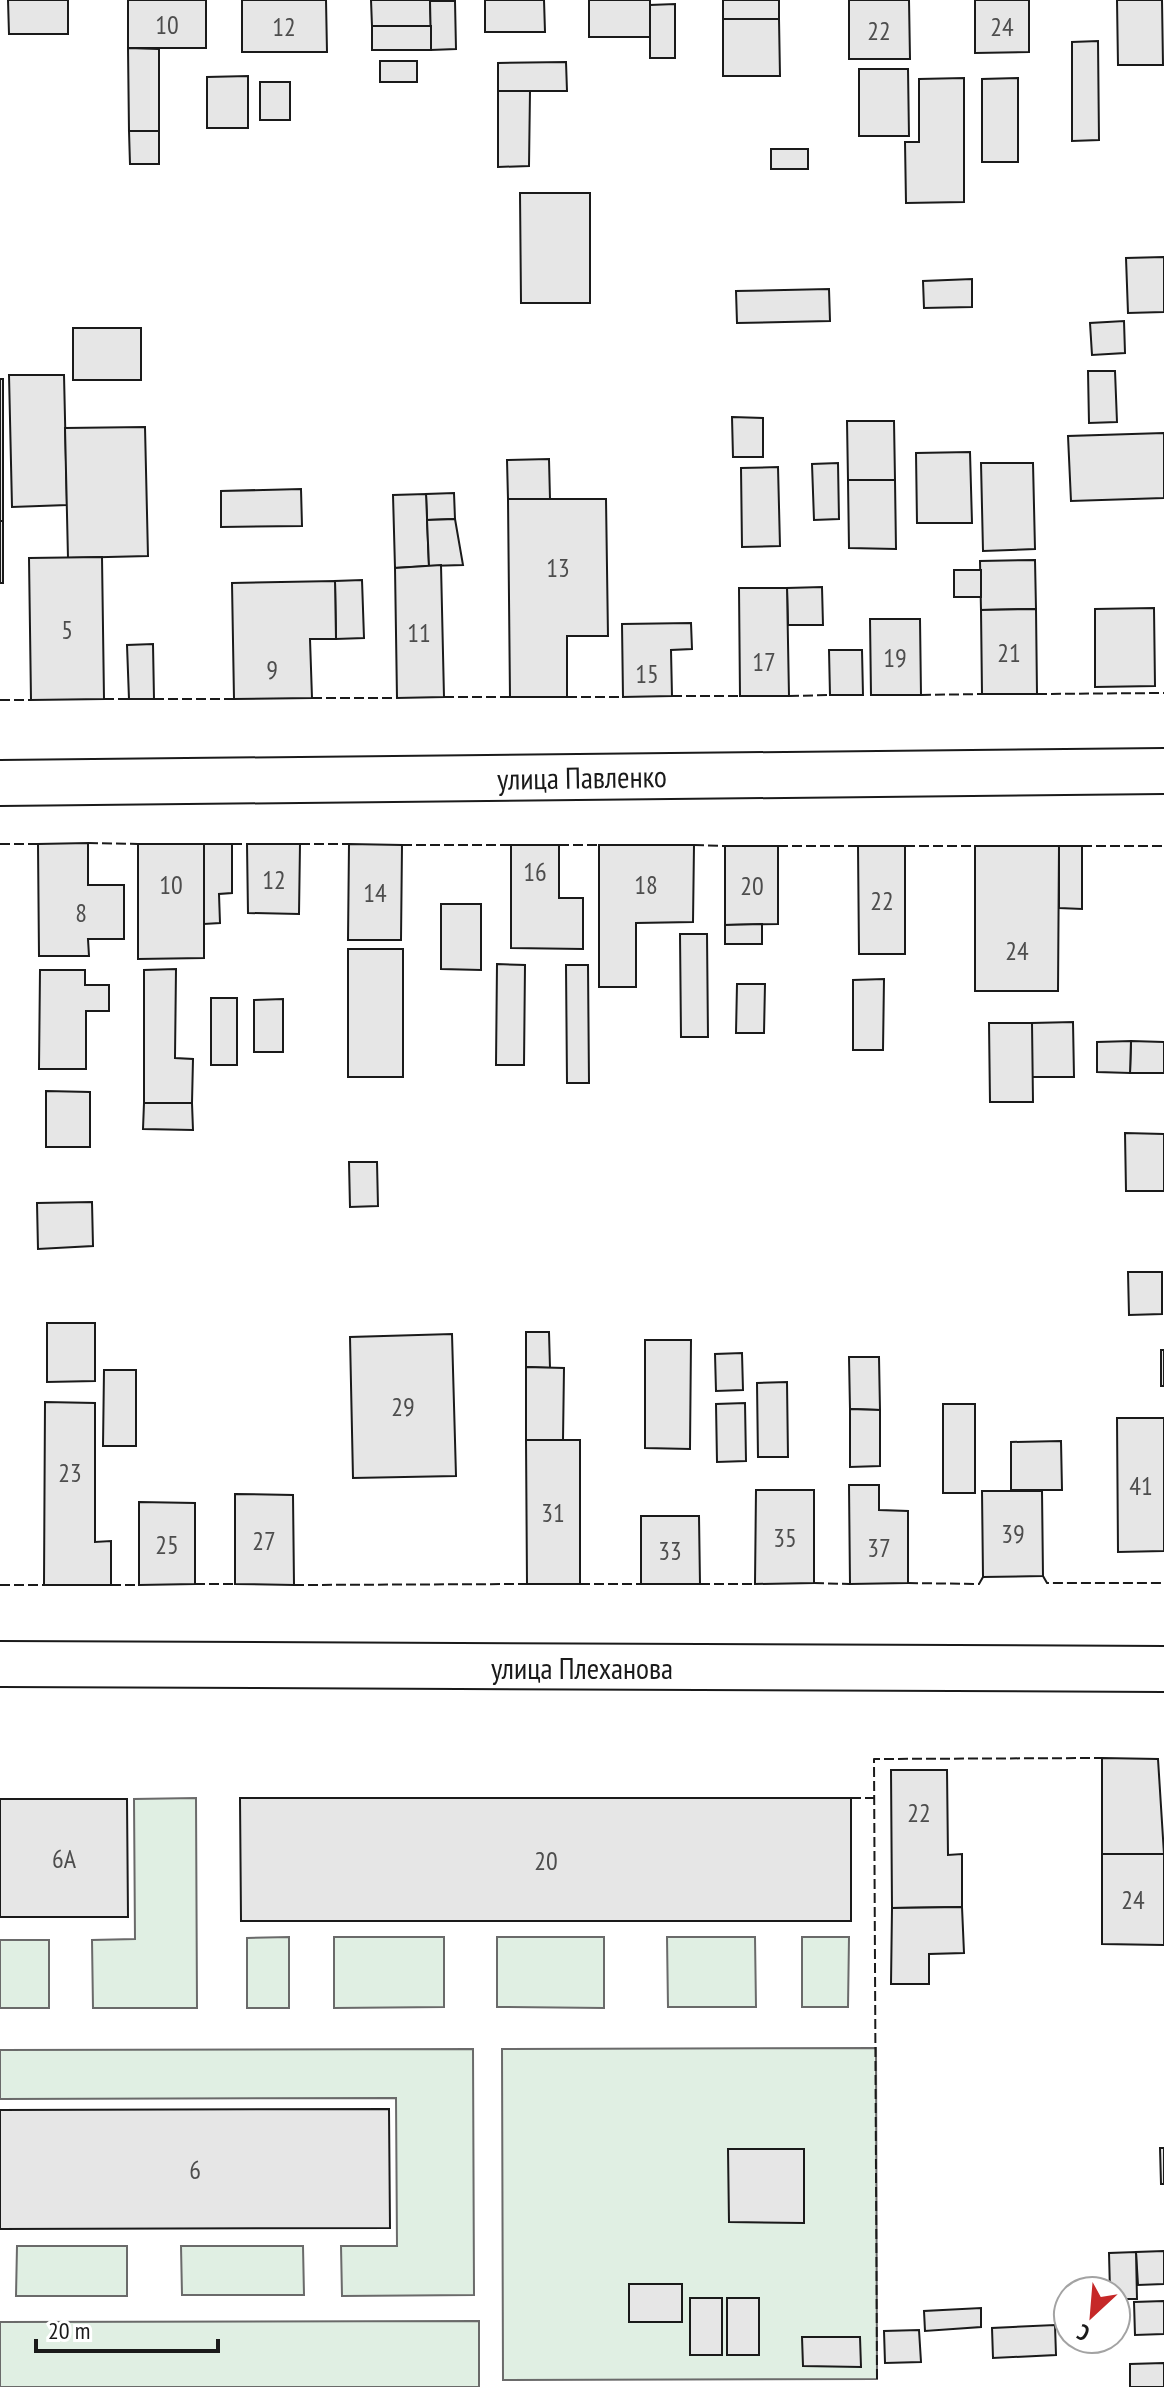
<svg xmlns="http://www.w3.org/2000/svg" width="1164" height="2387" viewBox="0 0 1164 2387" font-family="'PT Sans Narrow',sans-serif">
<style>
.green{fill:#e0efe3;stroke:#6a6a6a;stroke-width:2}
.building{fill:#e6e6e6;stroke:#1a1a1a;stroke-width:2}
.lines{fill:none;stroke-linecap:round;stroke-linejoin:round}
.minor-casing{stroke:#1a1a1a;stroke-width:48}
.minor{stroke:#fff;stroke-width:44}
.fence{stroke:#1a1a1a;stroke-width:2;stroke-dasharray:10 4;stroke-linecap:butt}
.labels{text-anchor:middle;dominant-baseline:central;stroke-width:6;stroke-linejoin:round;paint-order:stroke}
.number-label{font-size:26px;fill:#4d4d4d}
.street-label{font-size:30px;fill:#1a1a1a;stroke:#fff}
</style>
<rect width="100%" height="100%" fill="#fff"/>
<g class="green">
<polygon points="196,1798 197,2008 93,2008 92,1940 135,1939 134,1799"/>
<polygon points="289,1937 289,2008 247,2008 247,1938"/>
<polygon points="334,1937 444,1937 444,2007 334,2008"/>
<polygon points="497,1937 604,1937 604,2008 497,2007"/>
<polygon points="667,1937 755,1937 756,2007 668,2007"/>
<polygon points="802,1937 849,1937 848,2007 802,2007"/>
<rect x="0" y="1940" width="49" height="68"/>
<polygon points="876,2048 877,2379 503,2380 502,2049"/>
<polygon points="473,2049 474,2295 342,2296 341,2246 397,2246 396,2098 0,2099 0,2050"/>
<polygon points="17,2246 127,2246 127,2296 16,2296"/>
<polygon points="181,2246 303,2246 304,2295 182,2295"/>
<polygon points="479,2321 479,2387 0,2387 0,2322"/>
</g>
<g class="building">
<polygon points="8,0 68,0 68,34 9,34"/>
<rect x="128" y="0" width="78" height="48"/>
<polygon points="242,0 326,0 327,52 242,52"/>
<polygon points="371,0 430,0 431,26 372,26"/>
<polygon points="485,0 544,0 545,32 485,32"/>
<rect x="589" y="0" width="61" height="37"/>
<rect x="723" y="0" width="56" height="19"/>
<polygon points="849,0 909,0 910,59 849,59"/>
<polygon points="975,0 1029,0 1029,52 975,53"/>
<polygon points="1117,0 1162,0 1163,65 1118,65"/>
<polygon points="430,1 455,1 456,49 431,50"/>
<polygon points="675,4 675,58 650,58 650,5"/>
<polygon points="723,19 779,19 780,76 723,76"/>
<rect x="372" y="26" width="59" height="24"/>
<polygon points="1098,41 1099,140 1072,141 1072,42"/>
<polygon points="128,48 159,49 159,131 129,131"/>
<rect x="380" y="61" width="37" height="21"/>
<polygon points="566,62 567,91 498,91 498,63"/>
<polygon points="859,69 908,69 909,136 859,136"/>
<polygon points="248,76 248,128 207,128 207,77"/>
<polygon points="964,78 964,202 906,203 905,142 919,142 919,79"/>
<polygon points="1018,78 1018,162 982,162 982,79"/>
<rect x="260" y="82" width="30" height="38"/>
<polygon points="498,91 530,91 529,166 498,167"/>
<polygon points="129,131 159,131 159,164 130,164"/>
<rect x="771" y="149" width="37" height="20"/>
<polygon points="520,193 590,193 590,303 521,303"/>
<polygon points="1164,257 1164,312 1128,313 1126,258"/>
<polygon points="972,279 972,307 924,308 923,281"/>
<polygon points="829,289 830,321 737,323 736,291"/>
<polygon points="1124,321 1125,353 1092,355 1090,323"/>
<rect x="73" y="328" width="68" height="52"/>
<polygon points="1088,371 1115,371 1117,422 1089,423"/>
<polygon points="9,375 64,375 67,505 12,507"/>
<rect x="0" y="379" width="3" height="142"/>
<polygon points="732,417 763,418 763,457 733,457"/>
<polygon points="847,421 894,421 895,480 848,480"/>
<polygon points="145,427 148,556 68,558 65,428"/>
<polygon points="1164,433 1164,498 1071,501 1068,436"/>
<polygon points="970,452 972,523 917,523 916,453"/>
<polygon points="549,459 550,499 508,499 507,460"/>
<polygon points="838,463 839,519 814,520 812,464"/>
<polygon points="981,463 1033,463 1035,549 983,551"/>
<polygon points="778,467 780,546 742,547 741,468"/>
<polygon points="848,480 895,480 896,549 849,548"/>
<polygon points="301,489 302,526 221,527 221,491"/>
<polygon points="454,493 455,519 427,520 426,494"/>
<polygon points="426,494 429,566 395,568 393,495"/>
<polygon points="508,499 606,499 608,636 567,636 567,697 510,697"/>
<polygon points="455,519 463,565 429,566 427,520"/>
<rect x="0" y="521" width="3" height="62"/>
<polygon points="102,557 104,699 31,700 29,558"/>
<polygon points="1035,560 1036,609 981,610 980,561"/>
<polygon points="441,565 444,697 397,698 395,568"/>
<rect x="954" y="570" width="27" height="27"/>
<polygon points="362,580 364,638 336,639 335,581"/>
<polygon points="335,581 336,639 310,639 312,698 234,699 232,583"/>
<polygon points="822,587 823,625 788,625 787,588"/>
<polygon points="739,588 787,588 789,696 740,696"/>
<polygon points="1154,608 1155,686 1095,687 1095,609"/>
<polygon points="1036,609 1037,694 982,694 981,610"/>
<polygon points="870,619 920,619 921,695 871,695"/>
<polygon points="691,623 692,649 671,650 672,696 623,697 622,624"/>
<polygon points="153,644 154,699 129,699 127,645"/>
<polygon points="829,650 862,650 863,695 830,695"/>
<polygon points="88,843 88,885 124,885 124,939 88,939 89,956 39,956 38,844"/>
<polygon points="138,844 204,844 204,958 138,959"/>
<polygon points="204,844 232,844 232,893 219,894 220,923 204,924"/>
<polygon points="247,844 300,844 299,914 248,913"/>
<polygon points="349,844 402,845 401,940 348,940"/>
<polygon points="511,845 559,845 559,898 583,898 583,949 511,948"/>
<polygon points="599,845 694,845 693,922 636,923 636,987 599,987"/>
<polygon points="725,846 778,846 778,924 725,925"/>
<polygon points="858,846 905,846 905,954 859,954"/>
<polygon points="975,846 1059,846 1058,991 975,991"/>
<polygon points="1059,846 1082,846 1082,909 1059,908"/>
<polygon points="441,904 481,904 481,970 441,969"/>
<polygon points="762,924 762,944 725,944 725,925"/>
<polygon points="680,934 707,934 708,1037 681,1037"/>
<rect x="348" y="949" width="55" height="128"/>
<polygon points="497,964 525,965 524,1065 496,1065"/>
<polygon points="566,965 588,965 589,1083 567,1083"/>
<polygon points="176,969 175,1058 193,1059 192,1103 144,1103 144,970"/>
<polygon points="40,970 85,970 85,985 109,985 109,1011 86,1011 86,1069 39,1069"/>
<polygon points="884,979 883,1050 853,1050 853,980"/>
<polygon points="737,984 765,984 764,1033 736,1033"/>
<rect x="211" y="998" width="26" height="67"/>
<polygon points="283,999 283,1052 254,1052 254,1000"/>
<polygon points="1073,1022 1074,1077 1032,1077 1032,1023"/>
<polygon points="989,1023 1032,1023 1033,1102 990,1102"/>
<polygon points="1131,1041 1164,1042 1164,1073 1130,1073"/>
<polygon points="1131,1041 1130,1073 1097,1072 1097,1042"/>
<polygon points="46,1091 90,1092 90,1147 46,1147"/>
<polygon points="144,1103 192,1103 193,1130 143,1129"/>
<polygon points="1125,1133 1164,1134 1164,1191 1126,1191"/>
<polygon points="349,1162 377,1162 378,1206 350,1207"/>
<polygon points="92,1202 93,1246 38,1249 37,1203"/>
<polygon points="1128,1272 1162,1272 1162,1314 1129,1315"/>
<polygon points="47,1323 95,1323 95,1381 47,1382"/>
<polygon points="526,1332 549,1332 550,1368 526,1367"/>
<polygon points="452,1334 456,1476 353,1478 350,1337"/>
<polygon points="645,1340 691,1340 690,1449 645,1448"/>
<rect x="1161" y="1350" width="3" height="36"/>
<polygon points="742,1353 743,1390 716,1391 715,1354"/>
<polygon points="849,1357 879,1357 880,1410 850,1409"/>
<polygon points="526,1367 564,1368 563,1440 526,1440"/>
<polygon points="104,1370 136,1370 136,1446 103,1446"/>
<polygon points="787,1382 788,1457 758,1457 757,1383"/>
<polygon points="45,1402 95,1403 95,1542 111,1541 111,1585 44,1585"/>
<polygon points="745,1403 746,1461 717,1462 716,1404"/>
<rect x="943" y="1404" width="32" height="89"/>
<polygon points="850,1409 880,1410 880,1466 850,1467"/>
<polygon points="1117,1418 1164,1418 1164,1551 1118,1552"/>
<polygon points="526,1440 580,1440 580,1584 527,1584"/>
<polygon points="1061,1441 1062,1490 1011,1490 1011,1442"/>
<polygon points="849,1485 879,1485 879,1510 908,1511 908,1583 850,1584"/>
<polygon points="756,1490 814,1490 814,1583 755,1584"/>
<polygon points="982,1491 1042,1491 1043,1576 983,1577"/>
<polygon points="235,1494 293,1495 294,1585 235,1584"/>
<polygon points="139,1502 195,1503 195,1584 139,1585"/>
<polygon points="641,1516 699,1516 700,1584 641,1584"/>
<polygon points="1102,1758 1158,1759 1164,1854 1102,1854"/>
<polygon points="891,1770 947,1770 948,1855 962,1854 962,1907 892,1908"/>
<polygon points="240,1798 851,1798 851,1921 241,1921"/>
<polygon points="0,1799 127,1799 128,1917 0,1917"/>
<polygon points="1102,1854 1164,1854 1164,1945 1102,1944"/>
<polygon points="962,1907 964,1953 929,1954 929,1984 891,1984 892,1908"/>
<polygon points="389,2109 390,2228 0,2229 0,2110"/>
<polygon points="1160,2148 1164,2148 1164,2184 1161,2184"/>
<polygon points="728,2149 804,2149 804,2223 729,2222"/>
<polygon points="1164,2251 1164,2284 1138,2285 1136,2252"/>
<polygon points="1136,2252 1137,2299 1116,2299 1116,2291 1110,2291 1109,2253"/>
<rect x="629" y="2284" width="53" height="38"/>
<rect x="690" y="2298" width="32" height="57"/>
<rect x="727" y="2298" width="32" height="57"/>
<polygon points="1164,2301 1164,2334 1135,2335 1134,2302"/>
<polygon points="981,2308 981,2327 925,2331 924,2311"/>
<polygon points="1055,2325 1056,2355 993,2358 992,2328"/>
<polygon points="919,2330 921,2362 885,2363 884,2331"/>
<polygon points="802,2337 860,2337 861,2367 803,2366"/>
<polygon points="1164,2363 1164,2387 1130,2387 1130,2364"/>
</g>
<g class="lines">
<g class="minor-casing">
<g id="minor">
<polyline points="0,783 1164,771"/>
<polyline points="0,1664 1164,1669"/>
</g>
</g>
<use href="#minor" class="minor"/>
<g class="fence">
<polyline points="1037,694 1164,693"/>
<polyline points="921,695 982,694"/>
<polyline points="672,696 740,696"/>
<polyline points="789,696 830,695"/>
<polyline points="444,697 510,697"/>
<polyline points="567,697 623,697"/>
<polyline points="312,698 397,698"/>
<polyline points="104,699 129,699"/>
<polyline points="154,699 234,699"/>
<polyline points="0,700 31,700"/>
<polyline points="88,843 138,844"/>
<polyline points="0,844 38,844"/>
<polyline points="232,844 247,844"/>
<polyline points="300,844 349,844"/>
<polyline points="402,845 511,845"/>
<polyline points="559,845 599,845"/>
<polyline points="694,845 725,846"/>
<polyline points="778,846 858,846"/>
<polyline points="905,846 975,846"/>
<polyline points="1082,846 1164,846"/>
<polyline points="1043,1576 1047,1583 1164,1583"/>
<polyline points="814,1583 850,1584"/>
<polyline points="908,1583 979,1584 983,1577"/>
<polyline points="195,1584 235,1584"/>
<polyline points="580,1584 641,1584"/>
<polyline points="700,1584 755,1584"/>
<polyline points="0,1585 44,1585"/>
<polyline points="111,1585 139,1585"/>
<polyline points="294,1585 527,1584"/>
<polyline points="851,1798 875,1798"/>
<polyline points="877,2379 874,1759 1102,1758"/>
</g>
</g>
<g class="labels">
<g class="number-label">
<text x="167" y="24">10</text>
<text x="284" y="26">12</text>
<text x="1002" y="26">24</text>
<text x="879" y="30">22</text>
<text x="558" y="567">13</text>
<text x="67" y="629">5</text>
<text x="419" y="632">11</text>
<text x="1009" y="652">21</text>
<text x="895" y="657">19</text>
<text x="764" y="661">17</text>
<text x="272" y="669">9</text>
<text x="647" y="673">15</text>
<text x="535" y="871">16</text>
<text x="274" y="879">12</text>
<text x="171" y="884">10</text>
<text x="646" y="884">18</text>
<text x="752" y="885">20</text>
<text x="375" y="892">14</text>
<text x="882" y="900">22</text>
<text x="81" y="912">8</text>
<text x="1017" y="950">24</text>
<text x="403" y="1406">29</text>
<text x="70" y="1472">23</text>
<text x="1141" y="1485">41</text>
<text x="553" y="1512">31</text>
<text x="1013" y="1533">39</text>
<text x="785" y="1537">35</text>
<text x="264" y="1540">27</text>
<text x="167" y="1544">25</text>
<text x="879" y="1547">37</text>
<text x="670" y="1550">33</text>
<text x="919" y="1812">22</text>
<text x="64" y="1858">6А</text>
<text x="546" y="1860">20</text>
<text x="1133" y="1899">24</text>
<text x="195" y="2169">6</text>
</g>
<g class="street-label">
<text transform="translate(582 777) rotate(-1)">улица Павленко</text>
<text x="582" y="1667">улица Плеханова</text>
</g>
</g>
<g transform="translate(1092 2315) rotate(206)"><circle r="38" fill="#ffffff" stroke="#a3a3a3" stroke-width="2"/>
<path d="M0-6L14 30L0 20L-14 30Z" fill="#c62828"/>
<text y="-12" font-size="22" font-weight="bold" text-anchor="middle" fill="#1a1a1a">С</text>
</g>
<path d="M36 2339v12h182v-12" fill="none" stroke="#1a1a1a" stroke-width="4"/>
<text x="48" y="2339" font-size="24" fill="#1a1a1a" stroke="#ffffff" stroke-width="6" paint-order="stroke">20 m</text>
</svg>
